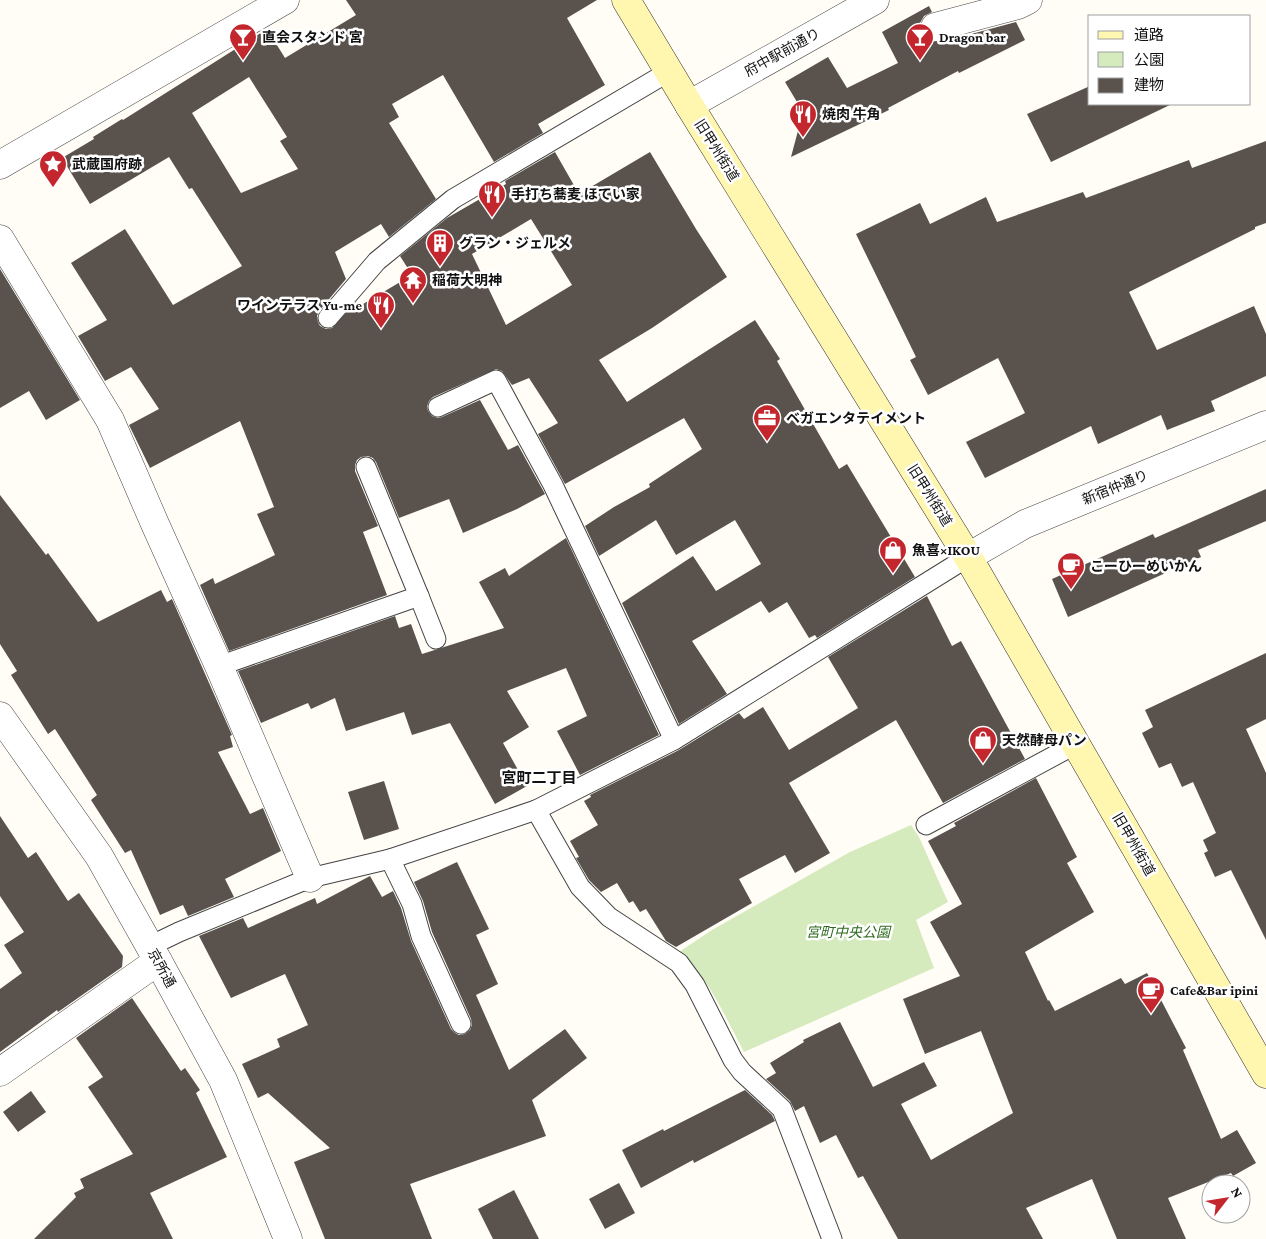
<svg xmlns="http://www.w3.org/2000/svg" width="1266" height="1239" viewBox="0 0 1266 1239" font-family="'Crimson Pro','Noto Sans JP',serif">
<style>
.green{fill:#d5ebbd}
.building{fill:#5a524d;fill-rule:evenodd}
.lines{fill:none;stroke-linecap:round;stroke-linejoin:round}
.service-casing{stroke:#444;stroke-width:21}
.pedestrian-casing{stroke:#444;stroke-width:29}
.minor-casing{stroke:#444;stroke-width:29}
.tertiary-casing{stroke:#444;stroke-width:29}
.secondary-casing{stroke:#333;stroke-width:29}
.service{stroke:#fff;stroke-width:19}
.pedestrian{stroke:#fff;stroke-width:28}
.minor{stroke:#fff;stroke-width:28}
.tertiary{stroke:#fff;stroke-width:28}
.secondary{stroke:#fff6b0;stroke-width:28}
.labels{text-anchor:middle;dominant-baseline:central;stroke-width:5;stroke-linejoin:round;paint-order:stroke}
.poi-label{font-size:14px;font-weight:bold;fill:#111;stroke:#fff;text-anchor:start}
.street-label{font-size:14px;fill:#111;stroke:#fff}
.park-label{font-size:14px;font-style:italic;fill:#2f6b1f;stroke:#fff}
.neighbourhood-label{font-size:15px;font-weight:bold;fill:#111;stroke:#fff}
</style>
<rect width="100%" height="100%" fill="#fffdf5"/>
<path class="green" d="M911 825 919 837 948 902 916 920 934 968 744 1052C728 1022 706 972 679 952L712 930 850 852Z"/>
<g class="building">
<path d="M346 0H597L567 18 605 85 538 124 543 133 494 162 443 75 392 104 399 117 389 123 436 199 389 237 381 224 335 252 346 279 319 311 317 316 318 322 320 326 326 329 332 328 356 302 358 307 412 275 400 256 447 218 506 184 505 181 555 152 579 194 650 152 696 229 727 277 652 328 599 360 627 402 755 320 780 359 777 361 839 469 847 464 915 577 817 638 815 635 809 638 787 602 769 613 761 601 692 641 727 694 679 724 622 603 693 556 716 591 761 564 735 520 676 555 656 520 599 556 585 526 614 507 650 487 649 484 702 449 684 418 565 484 538 434 558 423 529 378 512 385 502 371 496 369 433 397 429 401 427 406 428 411 432 416 438 418 442 417 480 400 508 450 518 445 545 494 517 509 463 533 449 499 399 518 376 462 373 458 368 456 361 457 357 460 355 465V471L378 526 363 532 387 595 229 651 200 585 213 578 215 584 275 555 257 514 274 507 240 421 150 468 129 425 159 409 131 367 105 381 78 336 107 320 71 263 125 229 173 305 242 266 192 188 189 189 169 157 90 204 62 158 94 139 93 137 122 119 123 120 267 29 285 58 356 15ZM249 77 287 137 280 141 298 169 241 193 192 113ZM531 219 572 285 506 325 472 254Z"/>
<polygon points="929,6 932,12 924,16 920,23 920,31 924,38 930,42 949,40 1016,22 1025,40 959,73 958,71 888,108 889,110 791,157 803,112 785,82 828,57 847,88 898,63 882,32"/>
<polygon points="1090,86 1090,104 1172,104 1051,162 1027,114"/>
<polygon points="1266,141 1266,223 1255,227 1255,229 1129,292 1157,350 1254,306 1266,334 1266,376 1211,401 1215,411 1167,430 1161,415 1098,444 1091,426 985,478 966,442 1025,413 998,358 928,395 910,360 916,357 856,234 920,203 930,224 986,197 997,222 1083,192 1086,198 1189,160 1192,168"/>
<polygon points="0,269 80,400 46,420 29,391 0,408"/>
<polygon points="1266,489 1266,521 1198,550 1201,557 1068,617 1052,579 1153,534 1155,538"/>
<polygon points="0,495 46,555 48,553 98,622 161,590 167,602 172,599 232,735 230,736 233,747 218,752 250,814 263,808 281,851 225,879 234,897 188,916 183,905 160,915 131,850 125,853 91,800 97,795 55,729 48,734 11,675 17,671 0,644"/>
<polygon points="566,538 659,735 580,775 557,731 587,716 566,668 507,691 529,727 503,743 527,786 495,804 450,723 412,735 404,712 346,731 335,698 311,709 308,703 261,723 238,671 395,616 399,628 411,624 422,654 504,628 479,582 505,568 509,576"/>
<polygon points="927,596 952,646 961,641 1025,759 943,803 896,720 789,783 830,853 795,873 785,855 739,879 752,903 676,947 666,941 646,909 640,912 633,901 629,903 617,883 601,892 589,880 576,858 579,857 570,841 598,825 584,801 591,797 590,795 679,750 739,713 744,719 763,707 789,750 858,708 828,657"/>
<polygon points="1266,653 1266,719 1246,729 1266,773 1266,940 1231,870 1215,877 1204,853 1208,851 1203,840 1216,833 1193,782 1182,787 1171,763 1159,768 1142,733 1153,727 1145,710"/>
<polygon points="1036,778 1077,857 1067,863 1094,912 1025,952 1048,1001 1049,1000 1055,1011 1121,978 1125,984 1147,973 1186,1048 1183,1050 1221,1139 1237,1130 1256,1163 1233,1176 1231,1173 1168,1198 1186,1239 1117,1239 1092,1179 1026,1208 1043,1239 898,1239 863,1176 858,1178 836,1135 820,1143 804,1106 795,1111 790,1101 766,1079 776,1073 770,1063 804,1042 803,1040 840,1022 873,1087 924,1062 937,1086 901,1104 931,1160 1013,1113 981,1031 925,1054 903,999 960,976 930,922 962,904 928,841 956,826 954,823"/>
<polygon points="384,781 399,829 364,840 348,792"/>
<polygon points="0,816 28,858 36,852 68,901 79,893 123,956 122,967 58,1012 57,1010 0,1052 0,989 22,973 4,945 24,932 0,896"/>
<polygon points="457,862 489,929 476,935 498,984 476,995 509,1070 565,1029 587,1058 532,1100 546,1136 410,1184 432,1239 325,1239 294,1162 330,1148 268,1093 258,1098 242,1064 280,1047 277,1039 308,1025 285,974 231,998 199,936 243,918 248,928 315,898 317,904 370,876 382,897 393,891 401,908 411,941 451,1029 455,1033 459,1035 465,1034 470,1030 472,1025 471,1019 432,932 423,901 414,882"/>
<polygon points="132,998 181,1071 185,1068 200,1090 196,1093 227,1157 150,1193 173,1239 34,1239 76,1197 74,1193 84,1188 80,1179 133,1154 88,1087 103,1077 76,1038"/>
<polygon points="745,1090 772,1115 775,1121 694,1163 693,1160 641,1188 622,1150 663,1129 664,1131"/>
<polygon points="31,1091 46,1112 18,1132 3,1112"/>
<polygon points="619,1183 635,1213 605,1229 589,1199"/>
<polygon points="514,1190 539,1239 493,1239 478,1209"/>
</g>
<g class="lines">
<g class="service-casing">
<g id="service">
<polyline points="328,318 377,261 453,199 670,71"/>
<polyline points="438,407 496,380 553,485 674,740"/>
<polyline points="419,596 436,639"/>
<polyline points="219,666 419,596 366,467"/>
<polyline points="536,810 580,887 609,917 679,963 695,985 733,1060 742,1072 782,1109 832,1239"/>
<polyline points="926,825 1076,744"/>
<polyline points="390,859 412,904 421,936 461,1024"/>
<polyline points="150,946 179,932 310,878 390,859 536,810 674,740 968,557"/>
</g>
</g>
<g class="pedestrian-casing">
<polyline id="pedestrian" points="935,27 1018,5 1028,0"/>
</g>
<g class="minor-casing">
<g id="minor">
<polyline points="0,165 285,0"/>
<polyline points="0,239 110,420 155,524 219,666 310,878"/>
<polyline points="0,716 99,856 158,961 223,1080 288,1239"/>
<polyline points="0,1072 158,961"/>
</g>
</g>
<g class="tertiary-casing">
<g id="tertiary">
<polyline points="689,105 875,0"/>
<polyline points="968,557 1025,524 1266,425"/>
</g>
</g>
<g class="secondary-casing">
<polyline id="secondary" points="626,0 689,105 968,557 1266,1074"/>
</g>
<use href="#service" class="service"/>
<use href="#pedestrian" class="pedestrian"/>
<use href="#minor" class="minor"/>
<use href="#tertiary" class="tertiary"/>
<use href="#secondary" class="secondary"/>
</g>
<defs>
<g id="bar-pin" transform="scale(1.4375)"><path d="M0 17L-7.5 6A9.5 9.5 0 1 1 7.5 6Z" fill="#c4262e" stroke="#fff"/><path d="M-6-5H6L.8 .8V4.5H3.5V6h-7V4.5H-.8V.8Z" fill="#fff"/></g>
<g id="restaurant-pin" transform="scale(1.4375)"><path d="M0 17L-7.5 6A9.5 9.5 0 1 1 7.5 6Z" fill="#c4262e" stroke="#fff"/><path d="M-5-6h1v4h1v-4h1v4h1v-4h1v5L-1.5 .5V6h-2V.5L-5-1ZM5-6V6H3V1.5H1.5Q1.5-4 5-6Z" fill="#fff"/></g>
<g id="sight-pin" transform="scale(1.4375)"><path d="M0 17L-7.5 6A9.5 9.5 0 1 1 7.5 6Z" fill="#c4262e" stroke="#fff"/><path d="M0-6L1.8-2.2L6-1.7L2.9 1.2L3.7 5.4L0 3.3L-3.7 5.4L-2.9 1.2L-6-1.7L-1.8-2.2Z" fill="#fff"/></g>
<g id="building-pin" transform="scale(1.4375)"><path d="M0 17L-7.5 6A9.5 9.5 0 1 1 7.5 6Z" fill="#c4262e" stroke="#fff"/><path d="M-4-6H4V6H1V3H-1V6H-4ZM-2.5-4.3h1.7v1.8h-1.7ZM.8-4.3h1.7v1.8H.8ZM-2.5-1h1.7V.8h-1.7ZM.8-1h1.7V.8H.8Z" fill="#fff"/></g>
<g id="temple-pin" transform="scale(1.4375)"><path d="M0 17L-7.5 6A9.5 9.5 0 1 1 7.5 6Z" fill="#c4262e" stroke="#fff"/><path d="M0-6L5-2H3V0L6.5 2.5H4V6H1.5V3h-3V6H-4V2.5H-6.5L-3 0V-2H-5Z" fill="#fff"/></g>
<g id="office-pin" transform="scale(1.4375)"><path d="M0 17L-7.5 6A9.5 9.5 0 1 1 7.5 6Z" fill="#c4262e" stroke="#fff"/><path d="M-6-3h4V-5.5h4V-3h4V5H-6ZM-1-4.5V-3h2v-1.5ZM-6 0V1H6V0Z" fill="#fff"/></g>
<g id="shop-pin" transform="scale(1.4375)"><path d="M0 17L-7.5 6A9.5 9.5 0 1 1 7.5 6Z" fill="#c4262e" stroke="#fff"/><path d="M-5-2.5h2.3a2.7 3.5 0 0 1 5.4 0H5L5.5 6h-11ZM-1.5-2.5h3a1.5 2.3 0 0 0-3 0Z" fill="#fff"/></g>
<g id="cafe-pin" transform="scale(1.4375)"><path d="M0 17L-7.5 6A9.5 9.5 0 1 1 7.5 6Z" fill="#c4262e" stroke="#fff"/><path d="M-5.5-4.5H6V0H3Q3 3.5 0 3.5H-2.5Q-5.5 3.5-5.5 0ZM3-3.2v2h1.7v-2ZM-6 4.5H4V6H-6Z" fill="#fff"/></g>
</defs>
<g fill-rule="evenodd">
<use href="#bar-pin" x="243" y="37"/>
<use href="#bar-pin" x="920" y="37"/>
<use href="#restaurant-pin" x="803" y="114"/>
<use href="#sight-pin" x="53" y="164"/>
<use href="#restaurant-pin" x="492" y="194"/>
<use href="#building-pin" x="440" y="243"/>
<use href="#temple-pin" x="413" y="280"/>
<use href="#restaurant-pin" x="381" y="305"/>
<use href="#office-pin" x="767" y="418"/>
<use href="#shop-pin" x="893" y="550"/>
<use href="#cafe-pin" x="1071" y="566"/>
<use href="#shop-pin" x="983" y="740"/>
<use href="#cafe-pin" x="1151" y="990"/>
</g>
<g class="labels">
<g class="poi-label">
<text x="262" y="37">直会スタンド 宮</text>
<text x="939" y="37">Dragon bar</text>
<text x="822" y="114">焼肉 牛角</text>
<text x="72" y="164">武蔵国府跡</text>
<text x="511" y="194">手打ち蕎麦 ほてい家</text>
<text x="459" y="243">グラン・ジェルメ</text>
<text x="432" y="280">稲荷大明神</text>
<text x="362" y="305" text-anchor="end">ワインテラス Yu-me</text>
<text x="786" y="418">ベガエンタテイメント</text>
<text x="912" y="550">魚喜×IKOU</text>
<text x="1090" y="566">こーひーめいかん</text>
<text x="1002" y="740">天然酵母パン</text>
<text x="1170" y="990">Cafe&amp;Bar ipini</text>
</g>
<g class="street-label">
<text transform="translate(782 52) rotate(-29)">府中駅前通り</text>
<text transform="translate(717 150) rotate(58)">旧甲州街道</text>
<text transform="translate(1115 487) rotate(-22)">新宿仲通り</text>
<text transform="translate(930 495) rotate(58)">旧甲州街道</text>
<text transform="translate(1134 844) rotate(60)">旧甲州街道</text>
<text transform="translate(162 968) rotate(61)">京所通</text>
</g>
<g class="park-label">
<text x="848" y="932">宮町中央公園</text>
</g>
<g class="neighbourhood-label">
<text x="539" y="778">宮町二丁目</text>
</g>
</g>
<rect x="1088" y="15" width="162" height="90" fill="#ffffff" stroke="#a0a0a0"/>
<rect x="1098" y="31" width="25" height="8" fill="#fff6b0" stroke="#a0a0a0"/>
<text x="1134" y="40" font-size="15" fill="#111111">道路</text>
<rect x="1098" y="52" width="25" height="15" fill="#d5ebbd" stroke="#a0a0a0"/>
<text x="1134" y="65" font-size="15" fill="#111111">公園</text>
<rect x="1098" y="78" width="25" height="15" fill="#5a524d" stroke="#a0a0a0"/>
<text x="1134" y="90" font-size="15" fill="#111111">建物</text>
<g transform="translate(1226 1199) rotate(59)"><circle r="24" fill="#ffffff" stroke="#a0a0a0"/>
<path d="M0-4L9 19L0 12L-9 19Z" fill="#c4262e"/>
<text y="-8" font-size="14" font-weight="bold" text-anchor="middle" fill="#111111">N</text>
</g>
</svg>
